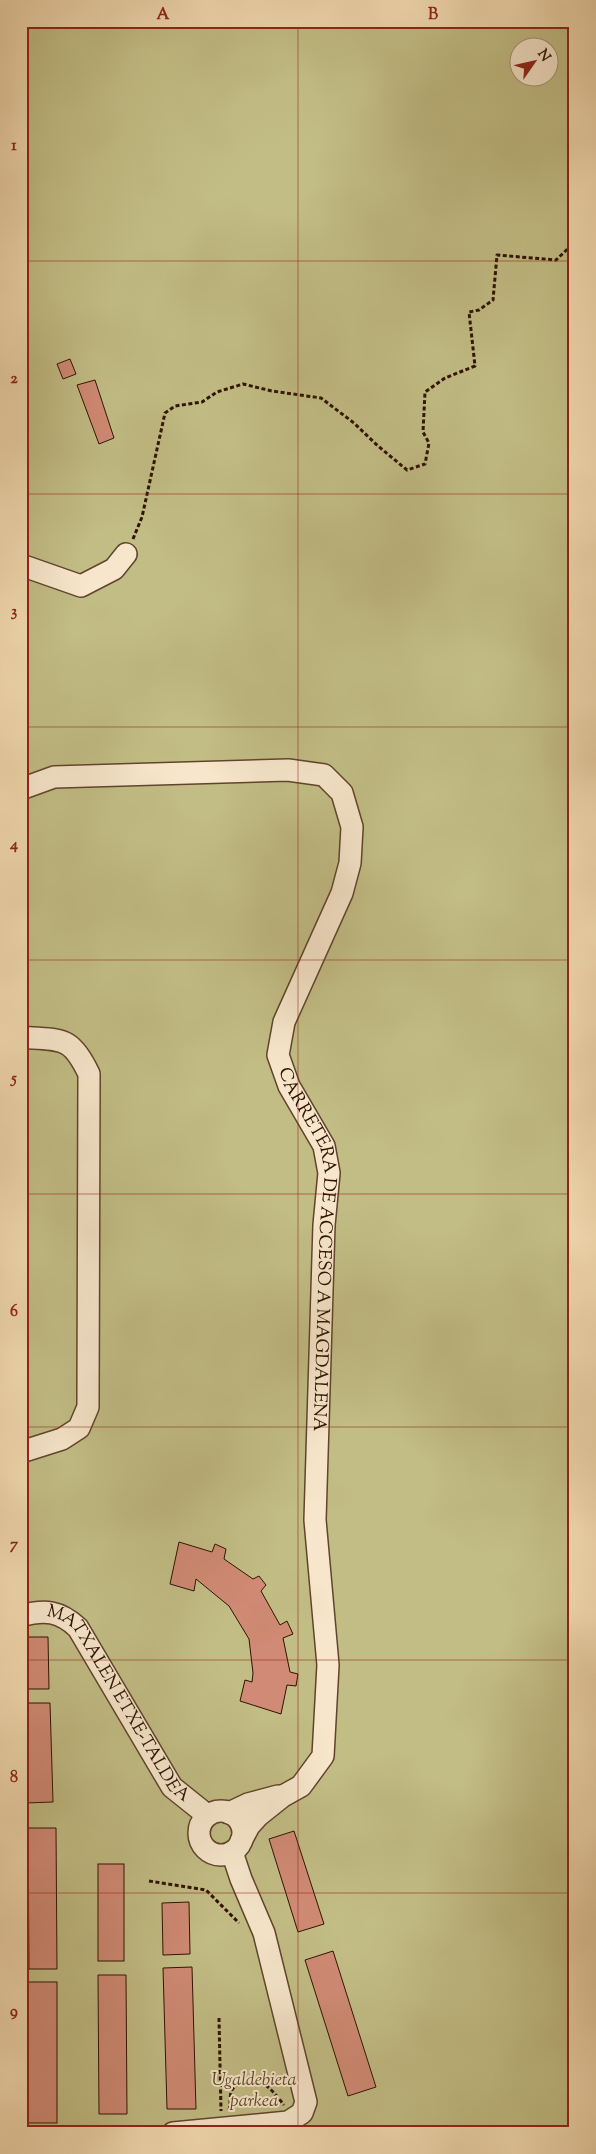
<svg xmlns="http://www.w3.org/2000/svg" width="596" height="2154" viewBox="0 0 596 2154" font-family="'Sorts Mill Goudy',serif">
<style>
.green{fill:#c2bd85;stroke:#786842;fill-rule:evenodd}
.building{fill:#d08a75;stroke:#2f1300}
.lines{fill:none;stroke-linecap:round;stroke-linejoin:round}
.minor-casing{stroke:#60442c;stroke-width:24}
.path{stroke:#2f1300;stroke-width:3;stroke-dasharray:4 2.5;stroke-linecap:butt}
.minor{stroke:#f7e6cb;stroke-width:21}
.grid{fill:none;stroke:#8f2418;stroke-width:1;stroke-opacity:0.55}
.labels{text-anchor:middle;dominant-baseline:central;stroke-width:4;stroke-linejoin:round;paint-order:stroke}
.street-label{font-size:18px;fill:#2f1300;stroke:#f7e6cb}
.park-label{font-size:18px;font-style:italic;fill:#5b4628;stroke:#f7e6cb}
.neatline{fill:none;stroke:#8f2418;stroke-width:2}
.grid-label{font-size:16px;text-anchor:middle;font-weight:bold;fill:#8f2418}
</style>
<rect width="100%" height="100%" fill="#f2d9af"/>
<filter id="stains"><feTurbulence type="fractalNoise" baseFrequency=".004" numOctaves="4"/><feColorMatrix values="0 0 0 0 .2 0 0 0 0 .09 0 0 0 0 .02 0 0 0 .5 -.17"/></filter>
<radialGradient id="worn" r=".72"><stop offset=".6" stop-color="#630" stop-opacity="0"/><stop offset="1" stop-color="#630" stop-opacity=".3"/></radialGradient>
<path class="green" d="M21 21H575V2133H21ZM518 48H548V78H518Z"/>
<g class="building">
<polygon points="70,359 76,374 63,379 57,364"/>
<polygon points="95,380 114,438 99,444 77,385"/>
<polygon points="179,1542 212,1552 215,1544 226,1549 224,1559 253,1579 259,1576 266,1585 261,1591 280,1625 287,1621 293,1634 283,1638 290,1672 298,1674 296,1686 287,1685 281,1714 240,1701 245,1680 252,1682 253,1673 249,1639 229,1606 196,1579 194,1591 170,1584"/>
<polygon points="22,1637 48,1637 49,1689 23,1689"/>
<polygon points="22,1703 50,1703 53,1802 25,1803"/>
<polygon points="28,1828 56,1828 57,1969 29,1969"/>
<polygon points="294,1831 324,1924 298,1932 269,1839"/>
<rect x="98" y="1864" width="26" height="97"/>
<polygon points="189,1902 190,1954 163,1955 162,1903"/>
<polygon points="333,1951 376,2087 348,2096 305,1960"/>
<polygon points="192,1967 196,2109 167,2109 163,1968"/>
<polygon points="98,1975 126,1975 127,2114 99,2114"/>
<rect x="28" y="1982" width="29" height="141"/>
</g>
<g class="lines">
<g class="minor-casing">
<g id="minor">
<polyline points="21,565 81,586 114,569 126,554"/>
<path id="s1" d="M21 789 54 777 288 770 324 775 342 793 352 827 350 863 342 893 284 1022 278 1055 289 1086 324 1146 329 1173 324 1225 315 1520 328 1665 323 1756 301 1786 283 1796 258 1816 249 1826 241 1841"/>
<path d="M21 1037C61 1041 70 1034 89 1074L88 1407 79 1428 62 1439 21 1452"/>
<path id="s2" d="M21 1616C45 1609 60 1611 78 1628L172 1787 207 1815"/>
<circle cx="221" cy="1833" r="22"/>
<polyline points="229,1813 248,1804 278,1796"/>
<polyline points="173,2133 288,2122 302,2113 306,2102 264,1933 241,1879 232,1852"/>
</g>
</g>
<g class="path">
<polyline points="133,539 142,517 165,413 175,406 202,402 217,392 243,384 272,391 321,398 354,423 378,446 407,470 425,464 429,443 423,432 425,392 445,378 475,366 469,312 479,310 493,300 497,255 556,260 575,242"/>
<polyline points="149,1881 206,1890 239,1923"/>
<polyline points="219,2018 221,2111"/>
<path d="M229 2110C231 2103 229 2095 232 2090 235 2085 240 2083 245 2081 263 2076 274 2093 284 2105"/>
</g>
<use href="#minor" class="minor"/>
</g>
<path class="grid" d="M298 21V2133M21 261H575M21 494H575M21 727H575M21 960H575M21 1194H575M21 1427H575M21 1660H575M21 1893H575"/>
<g class="labels">
<g class="street-label">
<text stroke="none"><textPath href="#s1" startOffset="810">CARRETERA DE ACCESO A MAGDALENA</textPath></text>
<text stroke="none"><textPath href="#s2" startOffset="146">MATXALEN ETXE-TALDEA</textPath></text>
</g>
<g class="park-label">
<text x="254" y="2081">Ugaldebieta<tspan x="254" dy="21">parkea</tspan></text>
</g>
</g>
<rect width="596" height="2154" fill="none" stroke="#f2d9af" stroke-width="55"/>
<g transform="translate(534 62) rotate(56)"><circle r="24" fill="#f7e6cb" stroke="#a7927a"/>
<path d="M0-4L9 19L0 12L-9 19Z" fill="#8f2418"/>
<text y="-8" font-size="14" font-weight="bold" text-anchor="middle" fill="#2f1300">N</text>
</g>
<rect x="28" y="28" width="540" height="2098" class="neatline"/>
<g class="grid-label">
<text x="163" y="19">A</text>
<text x="433" y="19">B</text>
<text x="14" y="150">1</text>
<text x="14" y="383">2</text>
<text x="14" y="616">3</text>
<text x="14" y="849">4</text>
<text x="14" y="1083">5</text>
<text x="14" y="1316">6</text>
<text x="14" y="1549">7</text>
<text x="14" y="1782">8</text>
<text x="14" y="2016">9</text>
</g>
<rect width="100%" height="100%" filter="url(#stains)"/>
<rect width="100%" height="100%" fill="url(#worn)"/>
</svg>
